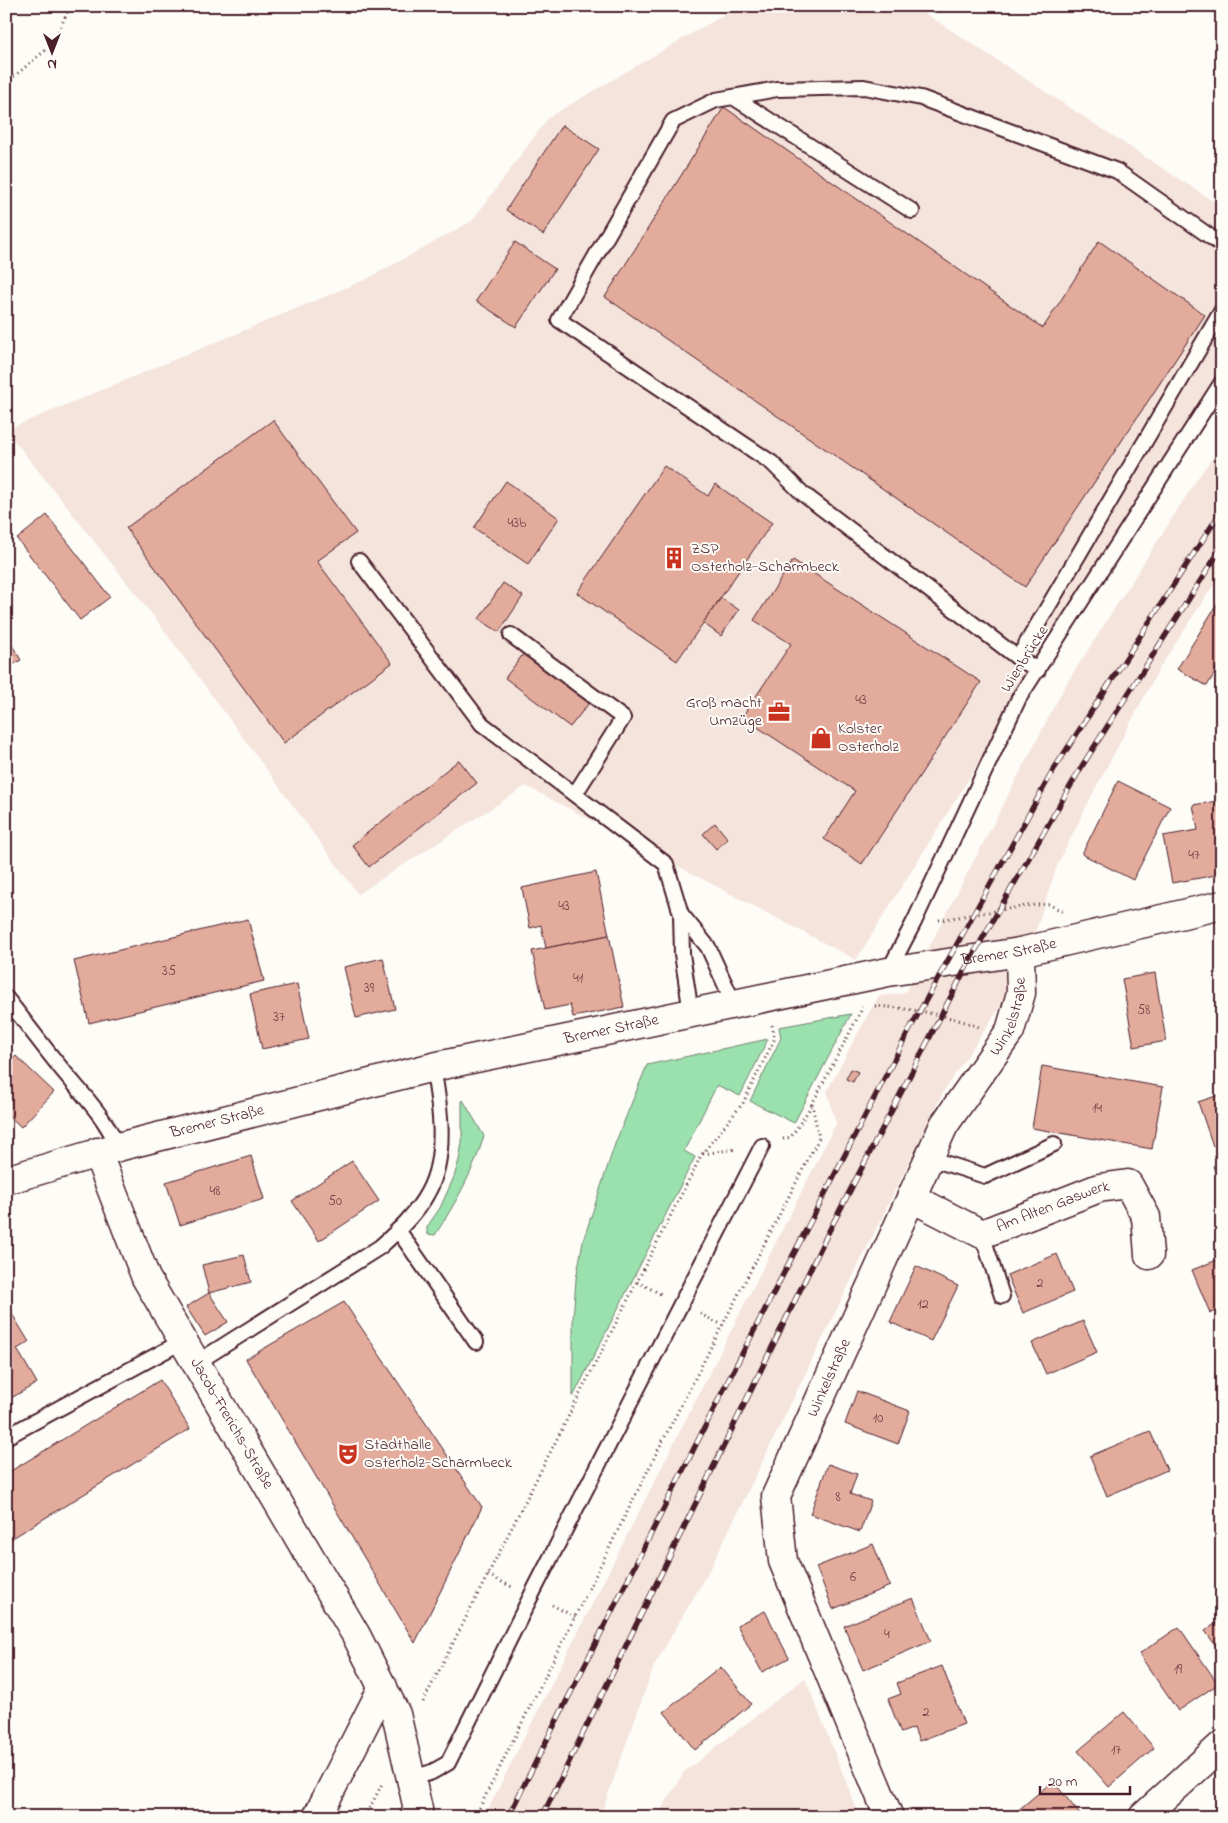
<svg xmlns="http://www.w3.org/2000/svg" width="1228" height="1823" viewBox="0 0 1228 1823" font-family="'Indie Flower',sans-serif">
<style>
.built{fill:#f5e4dc}
.green{fill:#9be1ae;stroke:#72806c}
.building{fill:#e3ab9c;stroke:#4a1f2b}
.lines{fill:none;stroke-linecap:round;stroke-linejoin:round}
.lane-casing{stroke:#4a1f2b;stroke-width:18}
.street-casing{stroke:#4a1f2b;stroke-width:31}
.secondary-casing{stroke:#4a1f2b;stroke-width:31}
.path{stroke:#4a1f2b;stroke-width:3;stroke-dasharray:1 4;stroke-linecap:butt}
.lane{stroke:#fdfcf7;stroke-width:14}
.street{stroke:#fdfcf7;stroke-width:28}
.secondary{stroke:#fdfcf7;stroke-width:28}
.rail-casing{stroke:#4a1f2b;stroke-width:5.5}
.rail{stroke:#fdfcf7;stroke-width:4;stroke-dasharray:11;stroke-linecap:butt}
.labels{text-anchor:middle;dominant-baseline:central;stroke-width:4;stroke-linejoin:round;paint-order:stroke}
.number-label{font-size:14px;fill:#704247}
.poi-label{font-size:16px;fill:#4a1f2b;stroke:#fdfcf7;text-anchor:start}
.street-label{font-size:16px;fill:#4a1f2b;stroke:#fdfcf7}
</style>
<rect width="100%" height="100%" fill="#fdfcf7"/>
<filter id="ink" filterUnits="userSpaceOnUse"><feTurbulence type="fractalNoise" baseFrequency=".02" numOctaves="2"/><feDisplacementMap in="SourceGraphic" scale="10" xChannelSelector="R" yChannelSelector="G"/><feConvolveMatrix kernelMatrix="1 2 1 2 8 2 1 2 1" color-interpolation-filters="sRGB"/></filter>
<g filter="url(#ink)">
<g class="built">
<polygon points="739,6 914,6 1222,207 1222,385 1019,698 856,960 526,786 358,894 158,622 6,430 367,279 472,221 549,117"/>
<polygon points="1222,445 1222,572 1159,669 1091,797 1057,866 1036,929 998,1010 943,1092 711,1567 654,1666 600,1817 484,1817 836,1124 827,1091 866,1018 879,996 905,993 1065,686 1199,476"/>
<polygon points="805,1678 860,1817 657,1817 684,1772"/>
</g>
<g class="green">
<polygon points="851,1014 794,1123 750,1101 781,1038 779,1027"/>
<polygon points="768,1039 740,1096 717,1085 684,1151 695,1157 573,1397 573,1319 576,1279 583,1241 615,1144 647,1065"/>
<path d="M462 1100H463L484 1136C474 1171 455 1204 435 1235L427 1234V1227L440 1208 454 1177 459 1160 462 1143Z"/>
</g>
<g class="building">
<polygon points="724,107 1043,328 1099,241 1205,315 1025,587 605,297"/>
<polygon points="562,125 599,149 543,235 506,210"/>
<polygon points="515,242 555,269 516,327 476,301"/>
<polygon points="273,420 356,533 317,561 392,663 284,743 126,528"/>
<polygon points="664,466 708,496 715,484 772,523 677,661 577,593"/>
<polygon points="506,481 559,518 528,564 474,528"/>
<polygon points="47,515 110,597 80,620 17,539"/>
<polygon points="793,560 981,682 862,864 824,839 855,791 742,717 791,644 754,620"/>
<polygon points="503,583 523,596 499,632 479,619"/>
<polygon points="721,598 739,610 721,636 703,623"/>
<polygon points="1219,601 1222,602 1222,661 1207,686 1177,669"/>
<polygon points="6,635 21,660 6,669"/>
<polygon points="524,653 589,703 570,727 505,678"/>
<polygon points="459,760 477,783 369,867 352,845"/>
<polygon points="1118,781 1170,807 1133,880 1082,854"/>
<polygon points="1217,801 1222,824 1222,874 1172,883 1163,836 1198,830 1193,805"/>
<polygon points="715,823 728,839 716,849 703,834"/>
<polygon points="596,872 609,935 546,948 541,925 530,928 522,888"/>
<polygon points="248,919 264,981 89,1023 74,961"/>
<polygon points="609,935 624,1007 573,1017 570,1005 545,1010 532,951"/>
<polygon points="383,958 395,1009 356,1018 344,967"/>
<polygon points="1155,973 1166,1041 1134,1047 1122,979"/>
<polygon points="297,984 309,1039 262,1049 250,994"/>
<polygon points="16,1056 54,1092 21,1127 6,1113 6,1066"/>
<polygon points="1042,1066 1163,1087 1152,1149 1032,1128"/>
<polygon points="851,1069 858,1072 853,1082 846,1079"/>
<polygon points="1222,1094 1222,1143 1213,1146 1198,1102"/>
<polygon points="251,1156 264,1199 180,1225 166,1182"/>
<polygon points="352,1161 379,1201 319,1241 292,1201"/>
<polygon points="1222,1162 1222,1190 1213,1166"/>
<polygon points="1057,1254 1073,1292 1023,1313 1007,1275"/>
<polygon points="244,1255 251,1282 209,1293 202,1265"/>
<polygon points="1222,1258 1222,1309 1210,1313 1192,1270"/>
<polygon points="916,1266 958,1286 931,1341 890,1322"/>
<polygon points="209,1293 228,1322 205,1336 186,1307"/>
<polygon points="344,1302 482,1507 415,1643 246,1359"/>
<polygon points="6,1304 29,1342 17,1349 37,1383 6,1401"/>
<polygon points="1083,1321 1097,1352 1046,1374 1032,1343"/>
<polygon points="160,1380 190,1429 6,1542 6,1474"/>
<polygon points="857,1391 910,1411 898,1444 845,1424"/>
<polygon points="1150,1431 1167,1470 1107,1496 1090,1456"/>
<polygon points="828,1464 857,1474 850,1494 871,1501 860,1532 810,1514"/>
<polygon points="873,1544 890,1586 833,1609 816,1567"/>
<polygon points="913,1598 931,1641 863,1670 844,1626"/>
<polygon points="765,1611 789,1658 762,1672 737,1625"/>
<polygon points="1222,1619 1222,1654 1205,1631"/>
<polygon points="1179,1627 1218,1684 1178,1711 1139,1654"/>
<polygon points="942,1666 964,1724 919,1741 914,1728 901,1733 888,1699 901,1694 897,1683"/>
<polygon points="721,1667 751,1704 695,1750 664,1712"/>
<polygon points="1124,1712 1154,1748 1109,1787 1078,1751"/>
<polygon points="1053,1781 1082,1817 1010,1817"/>
</g>
<g class="lines">
<g class="lane-casing">
<g id="lane">
<polyline points="733,97 912,211"/>
<polyline points="359,561 482,724 666,864 681,914 682,954 691,1013"/>
<polyline points="511,635 623,718 575,794"/>
<polyline points="1018,658 1222,310"/>
<polyline points="1038,670 1018,658 802,493 772,463 559,320 673,121 716,100 777,89 864,87 921,98 1117,171 1222,245"/>
<polyline points="681,914 708,947 734,1004"/>
<polyline points="888,972 914,922 1019,698 1222,382"/>
<path d="M6 998C23 1019 39 1041 56 1062 78 1090 104 1114 118 1147"/>
<polyline points="929,1158 985,1176 1054,1144"/>
<polyline points="398,1230 476,1342"/>
<polyline points="982,1234 1002,1296"/>
<path d="M196 1363 380 1247C398 1231 417 1213 428 1192 448 1155 440 1106 433 1067"/>
<polyline points="6,1437 183,1341"/>
<polyline points="411,1779 432,1772 448,1763 531,1596 762,1146"/>
</g>
</g>
<g class="street-casing">
<g id="street">
<path id="s1" d="M97 1152 146 1278 356 1635 396 1714 418 1809 414 1817"/>
<path id="s2" d="M912 1198 982 1234 1099 1188 1128 1184 1146 1217 1149 1255"/>
<polyline points="317,1817 383,1687"/>
<path id="s3" d="M889 1817 783 1561 776 1496 944 1125 1010 1031 1021 993 1020 952"/>
<polyline points="1143,1817 1222,1745"/>
</g>
</g>
<g class="secondary-casing">
<g id="secondary">
<path id="s4" d="M6 1180 118 1147 433 1067 888 972 1020 952 1222 905"/>
</g>
</g>
<g class="path">
<polyline points="6,83 53,44 70,6"/>
<polyline points="939,920 1026,906 1048,904 1064,912"/>
<path d="M875 1006C908 1008 948 1015 979 1027"/>
<polyline points="783,1139 791,1137 812,1105"/>
<polyline points="703,1154 736,1149"/>
<polyline points="637,1282 661,1294"/>
<polyline points="700,1314 723,1325"/>
<polyline points="488,1575 512,1587"/>
<polyline points="552,1605 575,1617"/>
<polyline points="423,1702 702,1154 743,1103 775,1038 772,1025"/>
<polyline points="365,1817 382,1784"/>
<polyline points="475,1817 658,1450 819,1138 812,1104 863,1007"/>
</g>
<use href="#lane" class="lane"/>
<use href="#street" class="street"/>
<use href="#secondary" class="secondary"/>
<g class="rail-casing">
<g id="rail">
<polyline points="508,1817 728,1381 911,1027 1054,769 1222,510"/>
<polyline points="542,1817 828,1233 970,960 1082,766 1222,547"/>
</g>
</g>
<use href="#rail" class="rail"/>
</g>
</g>
<defs>
<g id="building-bare" transform="scale(1.725)"><path d="M-4-6H4V6H1V3H-1V6H-4ZM-2.5-4.3h1.7v1.8h-1.7ZM.8-4.3h1.7v1.8H.8ZM-2.5-1h1.7V.8h-1.7ZM.8-1h1.7V.8H.8Z" fill="#c8321e" stroke="#fdfcf7" stroke-width="2.5" paint-order="stroke"/></g>
<g id="office-bare" transform="scale(1.725)"><path d="M-6-3h4V-5.5h4V-3h4V5H-6ZM-1-4.5V-3h2v-1.5ZM-6 0V1H6V0Z" fill="#c8321e" stroke="#fdfcf7" stroke-width="2.5" paint-order="stroke"/></g>
<g id="shop-bare" transform="scale(1.725)"><path d="M-5-2.5h2.3a2.7 3.5 0 0 1 5.4 0H5L5.5 6h-11ZM-1.5-2.5h3a1.5 2.3 0 0 0-3 0Z" fill="#c8321e" stroke="#fdfcf7" stroke-width="2.5" paint-order="stroke"/></g>
<g id="theatre-bare" transform="scale(1.725)"><path d="M-5-5.5Q0-4 5-5.5V0Q5 5 0 6Q-5 5-5 0ZM-3.3-2.5H-1v1.5H-3.3ZM1-2.5H3.3v1.5H1ZM-2.8 1Q0 5.5 2.8 1Z" fill="#c8321e" stroke="#fdfcf7" stroke-width="2.5" paint-order="stroke"/></g>
</defs>
<g fill-rule="evenodd">
<use href="#building-bare" x="674" y="558"/>
<use href="#office-bare" x="779" y="712"/>
<use href="#shop-bare" x="821" y="738"/>
<use href="#theatre-bare" x="348" y="1454"/>
</g>
<g class="labels">
<g class="number-label">
<text x="517" y="523">43b</text>
<text x="861" y="700">43</text>
<text x="1194" y="855">47</text>
<text x="564" y="906">43</text>
<text x="169" y="971">35</text>
<text x="578" y="978">41</text>
<text x="369" y="988">39</text>
<text x="1144" y="1010">58</text>
<text x="279" y="1017">37</text>
<text x="1097" y="1108">14</text>
<text x="215" y="1191">48</text>
<text x="335" y="1201">50</text>
<text x="1040" y="1283">2</text>
<text x="923" y="1304">12</text>
<text x="878" y="1418">10</text>
<text x="838" y="1497">8</text>
<text x="853" y="1577">6</text>
<text x="887" y="1634">4</text>
<text x="1178" y="1669">19</text>
<text x="926" y="1712">2</text>
<text x="1116" y="1750">17</text>
</g>
<g class="poi-label">
<text x="691" y="549">ZSP<tspan x="691" dy="18">Osterholz-Scharmbeck</tspan></text>
<text x="762" y="703" text-anchor="end">Groß macht<tspan x="762" dy="18">Umzüge</tspan></text>
<text x="838" y="729">Kolster<tspan x="838" dy="18">Osterholz</tspan></text>
<text x="364" y="1445">Stadthalle<tspan x="364" dy="18">Osterholz-Scharmbeck</tspan></text>
</g>
<g class="street-label">
<text transform="translate(1025 659) rotate(-58)">Wienbrücke</text>
<text stroke="none"><textPath href="#s4" startOffset="1029">Bremer Straße</textPath></text>
<text stroke="none"><textPath href="#s3" startOffset="878">Winkelstraße</textPath></text>
<text stroke="none"><textPath href="#s4" startOffset="624">Bremer Straße</textPath></text>
<text stroke="none"><textPath href="#s4" startOffset="219">Bremer Straße</textPath></text>
<text stroke="none"><textPath href="#s2" startOffset="155">Am Alten Gaswerk</textPath></text>
<text stroke="none"><textPath href="#s3" startOffset="472">Winkelstraße</textPath></text>
<text stroke="none"><textPath href="#s1" startOffset="304">Jacob-Frerichs-Straße</textPath></text>
</g>
</g>
<rect width="1228" height="1823" fill="none" stroke="#fdfcf7" stroke-width="25"/>
<rect x="12" y="12" width="1203" height="1798" fill="none" stroke="#4a1f2b" stroke-width="2" filter="url(#ink)"/>
<g transform="translate(52 52) rotate(180)" stroke="#fdfcf7" stroke-width="4" paint-order="stroke">
<path d="M0-4L9 19L0 12L-9 19Z" fill="#4a1f2b"/>
<text y="-8" font-size="14" font-weight="bold" text-anchor="middle" fill="#4a1f2b">N</text>
</g>
<path d="M1040 1786v8h90v-8" fill="none" stroke="#4a1f2b" stroke-width="2.5"/>
<text x="1048" y="1786" font-size="15" fill="#4a1f2b" stroke="#fdfcf7" stroke-width="4" paint-order="stroke">20 m</text>
</svg>
